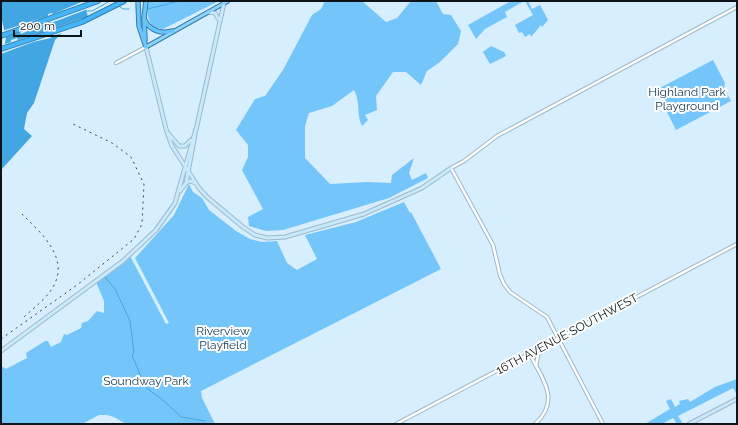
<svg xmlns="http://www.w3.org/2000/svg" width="738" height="425" viewBox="0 0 738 425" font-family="Raleway,sans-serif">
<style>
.green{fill:#74c5fa}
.water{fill:#42a6e2}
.pier{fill:#d6eefe}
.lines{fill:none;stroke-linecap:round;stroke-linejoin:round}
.stream{stroke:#42a6e2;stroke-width:1}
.tertiary-casing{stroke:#a1b7c7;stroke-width:4.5}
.secondary-casing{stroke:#a1b7c7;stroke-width:5}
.primary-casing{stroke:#307daa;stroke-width:5}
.trunk-casing{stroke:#307daa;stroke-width:5.5}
.motorway-casing{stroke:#307daa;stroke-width:6}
.tertiary{stroke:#fff;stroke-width:2.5}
.secondary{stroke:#c7e9fd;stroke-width:3}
.primary{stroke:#8fd3fb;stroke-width:3}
.trunk{stroke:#6ac4fa;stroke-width:3.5}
.motorway{stroke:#44b5f8;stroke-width:4}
.rail{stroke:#39454d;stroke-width:1;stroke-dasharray:2 4;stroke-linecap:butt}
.labels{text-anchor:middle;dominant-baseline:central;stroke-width:4;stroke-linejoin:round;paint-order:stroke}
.park-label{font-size:12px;fill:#174059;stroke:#fff}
.street-label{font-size:12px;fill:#0c141a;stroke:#fff}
</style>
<rect width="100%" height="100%" fill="#d6eefe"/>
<g class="green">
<path d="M149 1H219L163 29C147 28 146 14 149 1Z"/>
<path d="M325 1H362L386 22 397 18 411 1H436L443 14 451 15 461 31 458 44 440 62 427 71 421 85 406 72H393L376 96 377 110 365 115 368 120 362 126C356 114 361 103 354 90L332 106 309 113 305 126V158L330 184 367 182 391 183 392 175 414 158 409 173 412 180 426 173 428 178 389 198 283 230 266 231 249 226 248 217 263 209 242 170 248 157V145L236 130 255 99 265 96 283 70 312 15 321 9Z"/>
<polygon points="511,1 524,1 505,12 507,17 485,29 476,39 468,25"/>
<polygon points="525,1 528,1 532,9 540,5 548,20 542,27 541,25 531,37 530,34 525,37 522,32 519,33 515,25 533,15"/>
<polygon points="491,46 504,52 506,56 490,64 483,52"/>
<polygon points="713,60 725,83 724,88 731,101 676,130 656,90"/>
<polygon points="189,184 193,192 202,198 209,210 236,231 250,239 262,242 277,241 287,263 297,270 317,259 305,235 356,222 404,202 410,213 411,212 441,269 201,391 202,398 215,424 126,424 114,417 107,415 99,415 82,424 1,424 1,368 3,367 6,369 27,358 26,353 45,341 48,341 51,347 61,342 64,334 67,335 81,328 82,323 88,321 97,311 104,313 104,301 96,282 130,256 166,324 169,323 135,258 174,215"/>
<polygon points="737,379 737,395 733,388 678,416 683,424 677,424 673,418 662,424 645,424 670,409 666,401 671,399 675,407 680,404 679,401 688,399 690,402 715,387"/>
</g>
<polygon class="water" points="1,1 84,1 89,21 65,30 55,40 34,103 27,113 24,129 32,136 1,170 1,54 3,53 6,38 1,16"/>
<g class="pier">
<polygon points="84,1 86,1 82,4 86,3 88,9 51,23 50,22 25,31 26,32 21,34 20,32 4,38 2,31 48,16 48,14 52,13 53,14"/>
<polygon points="90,16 90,22 64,33 51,36 51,38 33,42 1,54 2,45 11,42 11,40 17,38 18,40 44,32 43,29 49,30"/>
</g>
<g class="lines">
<g class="stream">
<polyline points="113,1 117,4"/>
<polyline points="119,6 123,9 129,9"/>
<polyline points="148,9 179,1"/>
<polyline points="87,11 92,11 110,1"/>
<polyline points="105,277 115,289 130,321 134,352 132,355 144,384 149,390 163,400 181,417 205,421"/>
</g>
<g class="tertiary-casing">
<g id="tertiary">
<polyline points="116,63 146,47"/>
<path d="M530 355C543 379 561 401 535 424"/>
<polyline points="536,366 538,355 545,348"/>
<polyline points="396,424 737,244"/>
<polyline points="603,424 547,317 510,292 504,284 500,275 493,245 451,168 464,161 497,136 737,7"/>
</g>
</g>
<g class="secondary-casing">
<g id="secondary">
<polyline points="208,12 215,13 219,20"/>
<polyline points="146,47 166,129 172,146 199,188 207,197 243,227 255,235 267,238 285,237 364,214 422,188 451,168"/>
<polyline points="196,130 224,3"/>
<polyline points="168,133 179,146 185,146 191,140"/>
<polyline points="186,183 190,181 196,183"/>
<polyline points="180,191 186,183 195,135"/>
<polyline points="1,351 123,261 156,230 175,203 196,129"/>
<polyline points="689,424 737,399"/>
</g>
</g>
<g class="primary-casing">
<polyline id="primary" points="146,47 228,1"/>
</g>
<g class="trunk-casing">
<g id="trunk">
<polyline points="138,1 139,26 146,47"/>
<path d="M144 19C150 31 161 34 173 31"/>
<polyline points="145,40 144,18 146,1"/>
</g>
</g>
<g class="motorway-casing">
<g id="motorway">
<polyline points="1,36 98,1"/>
<polyline points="1,49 82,22 124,1"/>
</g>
</g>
<use href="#tertiary" class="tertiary"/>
<use href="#secondary" class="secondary"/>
<use href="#primary" class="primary"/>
<use href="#trunk" class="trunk"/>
<use href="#motorway" class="motorway"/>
<g class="rail">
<path d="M22 214C42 234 74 261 49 293 42 302 31 310 22 319"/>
<polyline points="1,339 77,285 134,239 142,224 144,184 131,157 112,143 71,123"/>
</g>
</g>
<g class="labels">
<g class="park-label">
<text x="687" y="92">Highland Park<tspan x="687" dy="14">Playground</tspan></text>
<text x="223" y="331">Riverview<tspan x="223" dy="14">Playfield</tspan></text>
<text x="146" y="381">Soundway Park</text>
</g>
<g class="street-label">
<text transform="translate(567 334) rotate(-28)">16TH AVENUE SOUTHWEST</text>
</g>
</g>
<rect width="738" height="425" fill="none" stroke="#0c141a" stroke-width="4"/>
<path d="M14 30v6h67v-6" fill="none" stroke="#0c141a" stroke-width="2"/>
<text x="20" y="30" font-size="12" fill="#0c141a" stroke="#ffffff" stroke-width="3" paint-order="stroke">200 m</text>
</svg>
